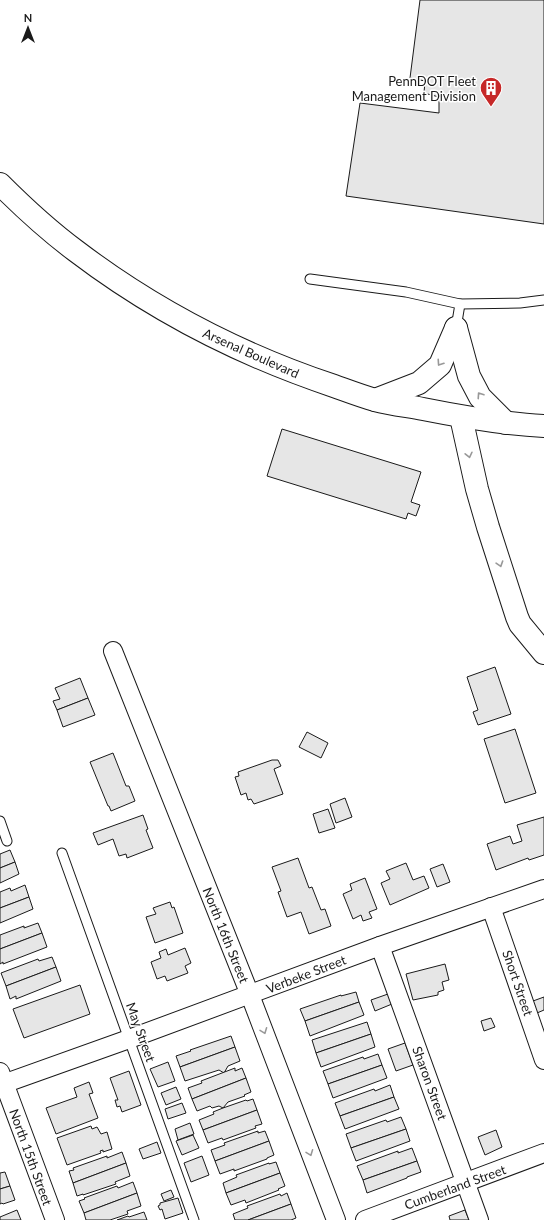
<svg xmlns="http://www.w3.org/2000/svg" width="544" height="1220" viewBox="0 0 544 1220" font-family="Lato,sans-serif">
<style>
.building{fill:#e6e6e6;stroke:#1a1a1a}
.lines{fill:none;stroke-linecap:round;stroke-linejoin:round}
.service-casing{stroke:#1a1a1a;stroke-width:11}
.minor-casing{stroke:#1a1a1a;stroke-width:20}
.primary-casing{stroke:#1a1a1a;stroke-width:24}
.service{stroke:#fff;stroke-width:9}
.minor{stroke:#fff;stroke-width:18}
.primary{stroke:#fff;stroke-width:22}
.oneway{stroke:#989898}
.labels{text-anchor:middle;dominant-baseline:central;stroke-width:3;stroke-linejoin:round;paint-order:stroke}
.poi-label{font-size:13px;fill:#1a1a1a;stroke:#fff;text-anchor:end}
.street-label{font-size:13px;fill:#1a1a1a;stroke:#fff}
</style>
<rect width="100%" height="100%" fill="#fff"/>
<g class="building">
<polygon points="420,0 544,0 544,224 346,196 360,103 439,113 439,97 424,93 425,81 410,78"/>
<polygon points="282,429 421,472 411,502 420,505 416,516 408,513 406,519 267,476"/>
<polygon points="495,667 511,714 478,725 473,712 478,710 467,677"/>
<polygon points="80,678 88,698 57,710 53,701 60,699 55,688"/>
<polygon points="88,698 95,715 63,727 57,710"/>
<polygon points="515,729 536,793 505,803 484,739"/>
<polygon points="307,732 328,743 321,758 299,747"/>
<polygon points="113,753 126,786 129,786 135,801 111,811 109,806 108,806 90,762"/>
<polygon points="272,760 278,760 281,766 274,769 283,794 254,804 251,799 248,800 246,793 241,795 235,777 239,776 238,772"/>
<polygon points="345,798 352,817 336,823 330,804"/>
<polygon points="328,809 335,828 319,833 313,814"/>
<polygon points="143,815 148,829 146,830 153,848 127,858 126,854 119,856 113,839 98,845 93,833"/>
<polygon points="544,817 544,855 529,860 528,858 496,870 487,844 510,836 513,844 522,841 517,825"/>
<polygon points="10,850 15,862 0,868 0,854"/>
<polygon points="298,858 309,888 312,887 321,910 325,909 331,926 309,934 301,912 287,917 278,892 281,891 272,867"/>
<polygon points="15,862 19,874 0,883 0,868"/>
<polygon points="406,863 413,880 424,876 429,888 390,905 381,883 390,879 386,871"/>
<polygon points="443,864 450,882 437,887 430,869"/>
<polygon points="365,878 377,909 369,912 372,918 363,921 361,915 353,919 343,894 352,890 350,884"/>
<polygon points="25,885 29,897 0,908 0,892 10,888 11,891"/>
<polygon points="29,897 33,909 0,923 0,908"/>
<polygon points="170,902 172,908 174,907 183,933 155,943 146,917 156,914 153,908"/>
<polygon points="38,923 42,933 0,949 0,935 24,926 24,928"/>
<polygon points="42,933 47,947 3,964 3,962 0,964 0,949"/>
<polygon points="185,948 191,963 185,966 188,973 167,981 165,976 157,979 151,962 161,958 159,952 166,949 168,955"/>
<polygon points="52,957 56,967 6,986 1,973 38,959 39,961"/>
<polygon points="445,964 449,980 442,982 444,990 438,992 438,995 413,1000 406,974"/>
<polygon points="56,967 61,981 16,999 16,996 10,999 6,986"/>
<polygon points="80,985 90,1014 24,1038 13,1009"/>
<polygon points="356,992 359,1002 305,1021 300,1009 341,995 341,996"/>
<polygon points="388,994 392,1004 375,1011 371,1000"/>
<polygon points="544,997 544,1010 537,1013 533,1001"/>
<polygon points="359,1002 364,1015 310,1036 305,1021"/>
<polygon points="491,1018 495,1027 484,1031 481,1021"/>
<polygon points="367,1022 371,1034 316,1053 312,1040"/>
<polygon points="371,1034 375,1047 321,1067 316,1053"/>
<polygon points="231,1036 235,1047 180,1067 176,1056 191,1051 190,1050"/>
<polygon points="405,1043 413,1065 396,1071 388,1049"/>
<polygon points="235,1047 240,1061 228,1066 224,1073 219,1070 185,1081 180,1067"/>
<polygon points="378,1054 382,1065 328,1084 323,1071 363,1057 364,1059"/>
<polygon points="168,1062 175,1081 158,1087 150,1069"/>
<polygon points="382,1065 387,1078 333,1098 328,1084"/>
<polygon points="235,1068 235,1071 242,1068 246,1078 192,1099 188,1088 202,1083 201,1081"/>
<polygon points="129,1071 141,1105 122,1112 120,1106 117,1107 115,1100 118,1100 110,1078"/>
<polygon points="246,1078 251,1092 244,1095 245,1096 228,1102 223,1108 219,1106 212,1108 210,1106 197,1111 192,1099"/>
<polygon points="89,1082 93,1093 89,1094 98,1118 56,1134 46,1108 77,1097 74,1088"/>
<polygon points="390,1085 394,1097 340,1116 335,1103 374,1089 375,1091"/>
<polygon points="176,1087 181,1099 166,1105 161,1093"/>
<polygon points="394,1097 399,1109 345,1129 340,1116"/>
<polygon points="253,1099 257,1110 203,1130 199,1120 214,1114 213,1112 223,1108 246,1100 247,1101"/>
<polygon points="182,1103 186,1113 168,1119 165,1109"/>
<polygon points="257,1110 262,1124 255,1126 256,1128 223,1140 222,1138 208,1143 203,1130"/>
<polygon points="401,1117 406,1129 351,1148 346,1134 386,1120 387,1122"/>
<polygon points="190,1123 194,1134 178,1140 175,1129"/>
<polygon points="91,1126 92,1129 97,1127 101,1134 107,1132 112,1149 103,1152 103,1150 100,1151 101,1153 67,1165 57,1138"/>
<polygon points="406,1129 410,1141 356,1161 351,1148"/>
<polygon points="496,1130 502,1147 485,1155 478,1137"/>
<polygon points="258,1131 258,1133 265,1131 269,1141 215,1161 211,1150 225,1145 224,1143"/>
<polygon points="193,1135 199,1148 182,1155 176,1141"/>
<polygon points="269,1141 274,1155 267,1158 267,1159 234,1171 234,1169 220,1174 215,1161"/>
<polygon points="157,1142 161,1153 143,1159 139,1149"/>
<polygon points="412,1148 417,1161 363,1180 357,1166 398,1151 398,1153"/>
<polygon points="122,1152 126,1163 73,1183 69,1171 74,1170 73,1168 107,1156 107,1158"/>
<polygon points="202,1156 209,1175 191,1182 184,1163"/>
<polygon points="417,1161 421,1172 407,1177 407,1178 367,1193 363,1180"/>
<polygon points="276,1162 280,1173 226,1193 223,1183 237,1177 236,1175 269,1163 269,1164"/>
<polygon points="126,1163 130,1176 115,1182 116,1184 83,1195 83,1194 77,1196 73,1183"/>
<polygon points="5,1172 10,1186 0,1189 0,1173"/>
<polygon points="280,1173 285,1186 278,1189 279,1190 246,1203 245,1200 231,1205 226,1193"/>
<polygon points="133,1182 137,1193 84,1213 79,1201 85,1199 84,1198 117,1186 118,1188"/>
<polygon points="10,1186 15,1200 3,1204 2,1203 0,1204 0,1189"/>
<polygon points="171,1190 174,1197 164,1201 161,1194"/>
<polygon points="137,1193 141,1206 127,1211 128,1214 110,1220 86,1220 84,1213"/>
<polygon points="287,1193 291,1204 248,1220 235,1220 233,1214 248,1208 247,1206 280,1194 281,1196"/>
<polygon points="178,1198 183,1213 165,1219 162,1209 160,1210 158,1206 160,1205 160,1203"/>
<polygon points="291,1204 296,1218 291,1220 248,1220"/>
<polygon points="17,1210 21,1220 0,1220 0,1217"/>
<polygon points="465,1210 469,1220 450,1220 449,1216"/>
<polygon points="144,1212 147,1220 117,1220 128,1216 129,1217"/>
</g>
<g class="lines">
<g class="service-casing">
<g id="service">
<polyline points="310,279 406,292 460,304 520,303 544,300"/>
<polyline points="456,328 460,304"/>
<polyline points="0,821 7,841"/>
<polyline points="62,853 194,1220"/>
</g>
</g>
<g class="minor-casing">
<g id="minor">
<polyline points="113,651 250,995 336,1220"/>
<polyline points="491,907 544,1060"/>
<polyline points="380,946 479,1220"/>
<polyline points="0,1072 55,1220"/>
<polyline points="0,1085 129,1039 380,946 544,889"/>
<polyline points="365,1220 544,1153"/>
</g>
</g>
<g class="primary-casing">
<g id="primary">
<path d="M0 184C24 208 49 231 76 251 155 311 241 355 334 386 348 391 361 396 375 400 391 404 407 406 423 409 463 417 503 424 544 426"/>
<polyline points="456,328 469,376 480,397 506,423"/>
<polyline points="375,400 419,383 440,365 456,328"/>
<polyline points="461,417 477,489 488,527 517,617 520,624 544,653"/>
</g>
</g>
<use href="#service" class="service"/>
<use href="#minor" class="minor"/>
<use href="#primary" class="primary"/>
</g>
<defs><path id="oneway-chevron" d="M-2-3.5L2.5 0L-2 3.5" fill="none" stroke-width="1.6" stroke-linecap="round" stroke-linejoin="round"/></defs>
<g class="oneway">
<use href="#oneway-chevron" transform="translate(440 363) rotate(124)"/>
<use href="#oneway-chevron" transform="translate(480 395) rotate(-124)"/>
<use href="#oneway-chevron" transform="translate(469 455) rotate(77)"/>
<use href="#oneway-chevron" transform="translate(500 564) rotate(72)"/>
<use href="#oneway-chevron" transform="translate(264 1031) rotate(69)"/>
<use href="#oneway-chevron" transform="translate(310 1153) rotate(69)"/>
</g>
<defs>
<g id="building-pin" transform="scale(1.15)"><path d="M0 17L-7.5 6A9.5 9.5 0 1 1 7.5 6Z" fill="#c62828" stroke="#fff"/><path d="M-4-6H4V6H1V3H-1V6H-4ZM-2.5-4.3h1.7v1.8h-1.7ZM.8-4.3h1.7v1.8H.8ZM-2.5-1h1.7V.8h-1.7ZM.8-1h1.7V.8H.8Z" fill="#fff"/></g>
</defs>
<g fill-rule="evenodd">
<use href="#building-pin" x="491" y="88"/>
</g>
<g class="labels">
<g class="poi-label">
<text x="476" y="81">PennDOT Fleet<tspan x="476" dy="15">Management Division</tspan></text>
</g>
<g class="street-label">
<text transform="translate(251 353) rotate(24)">Arsenal Boulevard</text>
<text transform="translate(226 935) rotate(68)">North 16th Street</text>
<text transform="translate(306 974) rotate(-21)">Verbeke Street</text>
<text transform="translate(518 983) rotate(71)">Short Street</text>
<text transform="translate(141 1032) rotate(70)">May Street</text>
<text transform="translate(430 1083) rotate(70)">Sharon Street</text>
<text transform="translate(31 1157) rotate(70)">North 15th Street</text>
<text transform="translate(455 1187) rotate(-20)">Cumberland Street</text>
</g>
</g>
<g transform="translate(28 28)" stroke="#ffffff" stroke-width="3" paint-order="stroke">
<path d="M0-3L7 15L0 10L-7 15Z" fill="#1a1a1a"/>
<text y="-6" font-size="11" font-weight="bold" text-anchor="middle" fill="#1a1a1a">N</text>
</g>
</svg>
